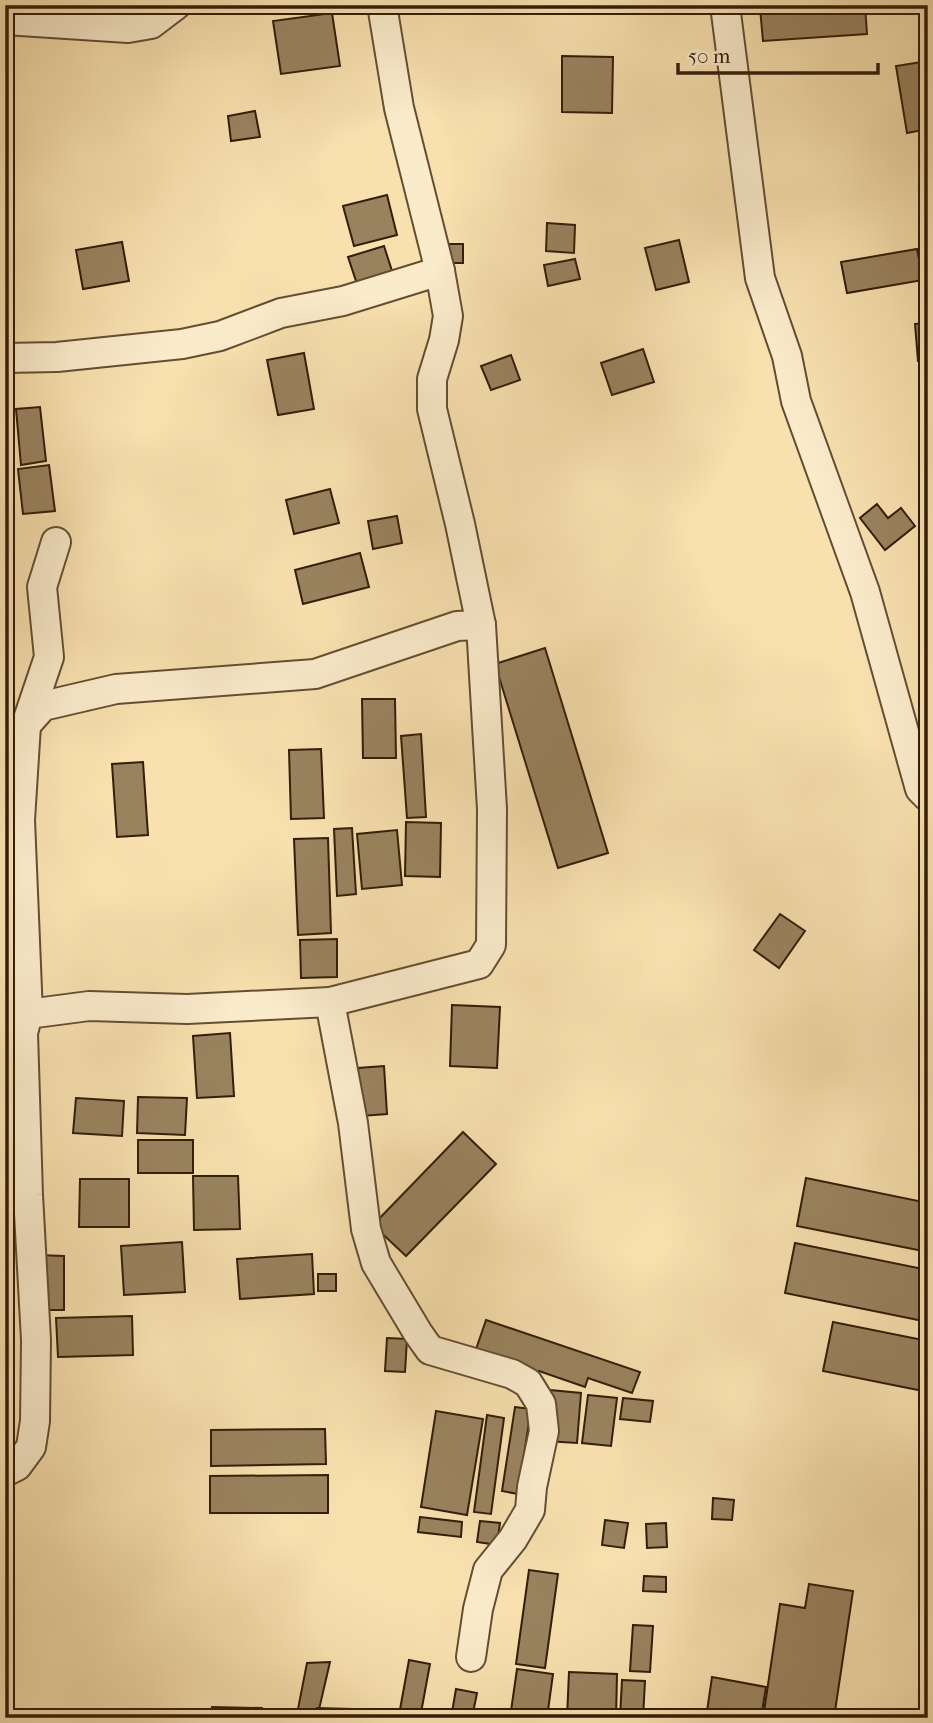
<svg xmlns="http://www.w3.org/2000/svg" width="933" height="1723" viewBox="0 0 933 1723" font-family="'IM FELL French Canon',serif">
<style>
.building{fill:#99835f;stroke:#321e09;stroke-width:2}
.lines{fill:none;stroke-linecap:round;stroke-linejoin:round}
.street-casing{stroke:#644e32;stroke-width:32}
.street{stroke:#faebcb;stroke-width:28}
</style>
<rect width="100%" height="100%" fill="#f8e0af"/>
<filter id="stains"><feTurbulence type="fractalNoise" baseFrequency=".00286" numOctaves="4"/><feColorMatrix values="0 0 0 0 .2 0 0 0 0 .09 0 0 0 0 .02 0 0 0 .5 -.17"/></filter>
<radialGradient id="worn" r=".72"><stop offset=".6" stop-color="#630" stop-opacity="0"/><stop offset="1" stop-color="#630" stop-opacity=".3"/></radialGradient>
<g class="building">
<polygon points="801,5 865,5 867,34 763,41 760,8"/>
<polygon points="332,13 340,66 281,74 273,21"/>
<polygon points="562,56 613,57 612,113 562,112"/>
<polygon points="928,61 928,129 907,133 896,66"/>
<polygon points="255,111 260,137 231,141 228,116"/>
<polygon points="387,195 397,235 354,246 343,206"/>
<polygon points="547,223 575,225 574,253 546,251"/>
<polygon points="679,240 689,282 656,290 645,248"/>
<polygon points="122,242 129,281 83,289 76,250"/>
<rect x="442" y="244" width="21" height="19"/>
<polygon points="384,246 393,274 357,284 348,257"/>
<polygon points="917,249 923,280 847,293 841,262"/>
<polygon points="575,259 580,279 548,286 544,265"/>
<polygon points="928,323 928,360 918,361 915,324"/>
<polygon points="643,349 654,382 612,395 601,363"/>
<polygon points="304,353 314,409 278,415 267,360"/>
<polygon points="511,355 520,380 491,390 481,366"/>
<polygon points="40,407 46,461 21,465 16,409"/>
<polygon points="49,465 55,511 23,514 18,469"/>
<polygon points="330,489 339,523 294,534 286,500"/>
<polygon points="877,504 888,518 901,508 915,526 885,550 860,518"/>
<polygon points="397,516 402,543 373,549 368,521"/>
<polygon points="360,553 369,587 303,604 295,570"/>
<polygon points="545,648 608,853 558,868 495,664"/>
<polygon points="362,699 395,699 396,758 363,758"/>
<polygon points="421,734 426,817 407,818 401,736"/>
<polygon points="321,749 324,818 291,819 289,750"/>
<polygon points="143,762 148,835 117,837 112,764"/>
<polygon points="406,822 441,823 440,877 405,876"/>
<polygon points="352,828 356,894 337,896 334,829"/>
<polygon points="397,830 402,885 362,889 357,834"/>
<polygon points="328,838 331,933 298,935 294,839"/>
<polygon points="780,914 805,931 779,968 754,950"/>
<polygon points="337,939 337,977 301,978 300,940"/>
<polygon points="452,1005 500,1007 497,1068 450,1066"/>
<polygon points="230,1033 234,1096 197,1098 193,1036"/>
<polygon points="384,1066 387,1114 361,1116 358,1068"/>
<polygon points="138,1097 187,1098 185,1135 137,1133"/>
<polygon points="76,1098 124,1101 122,1136 73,1133"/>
<polygon points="463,1132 496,1164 406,1256 373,1225"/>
<rect x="138" y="1140" width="55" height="33"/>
<polygon points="193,1176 238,1176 240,1229 194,1230"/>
<polygon points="806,1178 928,1203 928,1252 797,1226"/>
<polygon points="80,1179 129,1179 129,1227 79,1227"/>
<polygon points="182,1242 185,1292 124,1295 121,1246"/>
<polygon points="795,1243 928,1270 928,1322 785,1293"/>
<polygon points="312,1254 314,1294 240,1299 237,1259"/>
<polygon points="36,1255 64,1256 64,1310 35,1310"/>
<rect x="318" y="1274" width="18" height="17"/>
<polygon points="132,1316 133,1355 58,1357 56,1318"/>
<polygon points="486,1320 640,1372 632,1393 588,1378 585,1387 539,1371 536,1379 473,1358"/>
<polygon points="833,1322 928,1341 928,1392 823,1371"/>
<polygon points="387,1338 407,1339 405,1372 385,1371"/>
<polygon points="550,1390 581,1393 577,1443 546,1441"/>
<polygon points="588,1395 617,1398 611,1446 582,1443"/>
<polygon points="623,1398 653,1401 650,1422 620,1419"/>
<polygon points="515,1407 531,1409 518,1494 502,1491"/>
<polygon points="436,1411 483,1419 467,1515 421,1507"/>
<polygon points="487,1415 504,1418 491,1514 474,1512"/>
<polygon points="325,1429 326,1464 211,1466 211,1430"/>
<polygon points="328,1475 328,1513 210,1513 210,1476"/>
<polygon points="713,1498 734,1500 732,1520 712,1519"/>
<polygon points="420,1517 462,1522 461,1537 418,1532"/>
<polygon points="605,1520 628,1523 624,1548 602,1545"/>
<polygon points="480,1521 500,1523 497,1545 477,1542"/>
<polygon points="666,1523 667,1547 647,1548 646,1524"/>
<polygon points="529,1570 558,1574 545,1668 516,1664"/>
<polygon points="644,1576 666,1577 666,1592 643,1591"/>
<polygon points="809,1584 853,1591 834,1718 763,1718 780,1604 805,1608"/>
<polygon points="633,1625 653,1626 650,1672 630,1671"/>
<polygon points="409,1660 430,1664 420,1718 399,1715"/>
<polygon points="330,1662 317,1718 310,1718 297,1714 307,1663"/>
<polygon points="517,1669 553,1674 547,1718 510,1718"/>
<polygon points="569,1672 617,1674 616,1718 567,1718"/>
<polygon points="712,1677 766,1687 761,1718 706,1718"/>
<polygon points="622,1680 645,1681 643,1718 620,1718"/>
<polygon points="456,1689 477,1693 472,1718 451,1718"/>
<polygon points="212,1707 262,1708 262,1718 212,1718"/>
<polygon points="317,1708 388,1710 388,1718 316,1718"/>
</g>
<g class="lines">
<g class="street-casing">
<g id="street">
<polyline points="725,5 760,278 787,356 796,401 865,592 920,789 928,797"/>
<polyline points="5,20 128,28 151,24 176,5"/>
<polyline points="5,358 57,357 182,344 220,336 281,313 343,301 440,271"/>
<polyline points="26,725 43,706 116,689 315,674 457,626 481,625"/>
<polyline points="330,1002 353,1123 366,1229 376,1263 418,1333 430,1350 512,1374 528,1383 541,1404 544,1431 532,1487 530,1510 513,1539 488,1570 478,1609 471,1657"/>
<polyline points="28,1014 20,820 26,725 49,657 42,587 56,542"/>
<polyline points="5,1472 17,1466 31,1447 35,1421 36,1340 28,1195 23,1033 28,1014 89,1006 187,1009 330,1002 479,964 491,945 492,809 481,625 460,524 432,409 432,379 444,340 448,316 440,271 399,108 382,5"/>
</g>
</g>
<use href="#street" class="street"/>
</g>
<rect width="933" height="1723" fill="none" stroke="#f8e0af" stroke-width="28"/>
<rect x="7" y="7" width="919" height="1709" fill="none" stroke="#321e09" stroke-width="3.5"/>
<rect x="14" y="14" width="905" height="1695" fill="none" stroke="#321e09" stroke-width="2"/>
<path d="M678 63v10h200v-10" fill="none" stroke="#321e09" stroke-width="3.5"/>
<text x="688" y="63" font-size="21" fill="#321e09" stroke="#faebcb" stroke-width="5" paint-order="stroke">50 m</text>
<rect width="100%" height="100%" filter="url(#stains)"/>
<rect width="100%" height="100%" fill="url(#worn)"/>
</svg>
